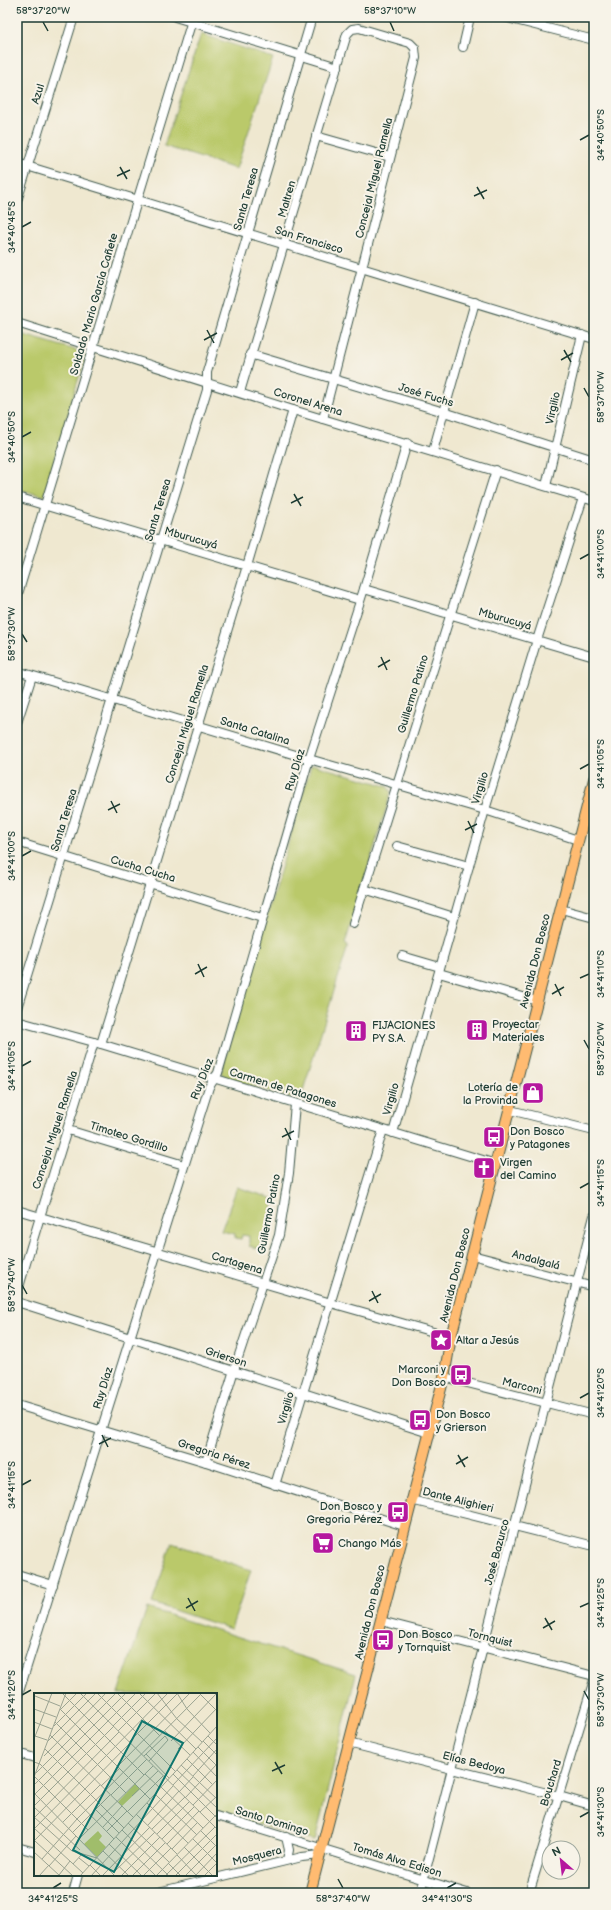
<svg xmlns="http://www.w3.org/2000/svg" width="611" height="1910" viewBox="0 0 611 1910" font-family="'Balsamiq Sans',sans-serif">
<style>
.green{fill:#bac96b;stroke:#6c8350}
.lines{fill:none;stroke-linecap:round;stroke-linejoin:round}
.minor-casing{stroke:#3e574b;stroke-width:10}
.major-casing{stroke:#3e574b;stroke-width:12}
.minor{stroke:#fff;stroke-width:8}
.major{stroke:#ffbb71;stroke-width:10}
.ticks{fill:none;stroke:#1f3d34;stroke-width:1.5}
.labels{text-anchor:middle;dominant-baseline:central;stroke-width:4;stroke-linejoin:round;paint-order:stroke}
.street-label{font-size:11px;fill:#1f3d34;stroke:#f7f3e8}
.poi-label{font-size:11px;fill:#1f3d34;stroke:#f7f3e8;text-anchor:start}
.inset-road{fill:none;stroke:#9ca492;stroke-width:1}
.view{fill:#0f766e;fill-opacity:0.15;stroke:#0f766e;stroke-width:2}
.inset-edge{fill:none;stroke:#1f3d34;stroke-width:2}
.neatline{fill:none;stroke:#1f3d34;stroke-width:1.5}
.ticks-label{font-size:10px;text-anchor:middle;fill:#1f3d34}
</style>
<rect width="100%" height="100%" fill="#f7f3e8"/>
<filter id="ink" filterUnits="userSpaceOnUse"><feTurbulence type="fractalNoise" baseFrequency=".025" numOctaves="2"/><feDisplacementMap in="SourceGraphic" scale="8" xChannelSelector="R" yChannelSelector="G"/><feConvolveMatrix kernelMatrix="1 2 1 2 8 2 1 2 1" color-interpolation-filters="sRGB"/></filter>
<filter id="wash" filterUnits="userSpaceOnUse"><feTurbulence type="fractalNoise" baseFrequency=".012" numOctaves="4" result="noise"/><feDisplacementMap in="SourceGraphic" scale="16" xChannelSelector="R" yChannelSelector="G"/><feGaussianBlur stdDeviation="0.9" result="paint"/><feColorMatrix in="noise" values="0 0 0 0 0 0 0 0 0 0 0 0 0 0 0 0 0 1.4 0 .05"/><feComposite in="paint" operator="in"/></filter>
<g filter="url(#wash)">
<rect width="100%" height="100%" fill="#efe8d0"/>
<g class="green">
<polygon points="201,34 273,58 236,169 164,146"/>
<polygon points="17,333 86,353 44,496 17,489"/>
<polygon points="314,765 387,786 391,792 345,944 348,946 300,1100 226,1078 221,1073 311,766"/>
<polygon points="237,1187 274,1199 265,1250 249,1246 249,1236 242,1235 241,1239 235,1238 235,1234 221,1231"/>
<polygon points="172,1543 251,1570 231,1629 152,1603"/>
<polygon points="147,1608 356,1674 315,1841 216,1812 216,1694 118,1694"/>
</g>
</g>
<g filter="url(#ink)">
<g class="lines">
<g class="minor-casing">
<g id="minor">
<polyline points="175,17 338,67"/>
<polyline points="504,17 594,40"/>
<polyline points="463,47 470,17"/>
<polyline points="316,136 390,157"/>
<polyline points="17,163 594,339"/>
<polyline points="17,201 74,17"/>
<polyline points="17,323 293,410 594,501"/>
<polyline points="250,354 444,412 594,460"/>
<polyline points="240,392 347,34 352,29 359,28 410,43 415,48 416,58 323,419"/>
<polyline points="433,451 475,302"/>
<polyline points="546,486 582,335"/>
<polyline points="17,497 360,600"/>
<polyline points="364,589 594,657"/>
<polyline points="17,597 193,17"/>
<polyline points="17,671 309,759 485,810 578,840"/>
<polyline points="17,723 32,676"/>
<polyline points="17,842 262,918"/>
<polyline points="397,846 469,866"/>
<polyline points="364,889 454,917"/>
<polyline points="561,909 594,918"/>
<polyline points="353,924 496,470"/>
<polyline points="402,956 440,967"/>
<polyline points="439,973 537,1001"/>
<polyline points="17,1008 207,390 207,372 312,17"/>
<polyline points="17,1021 101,1044 496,1164"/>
<polyline points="101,1044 247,566 293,410"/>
<polyline points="510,1110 594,1131"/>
<polyline points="68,1130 184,1165"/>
<polyline points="393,1133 485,810 537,640 583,498"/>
<polyline points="17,1210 331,1303 451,1337"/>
<polyline points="472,1255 594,1287"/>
<path d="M17 1294C41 1210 69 1126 94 1042"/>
<polyline points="17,1302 429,1433"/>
<polyline points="444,1377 594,1415"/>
<polyline points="17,1405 206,1462 404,1526"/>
<polyline points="206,1462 234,1370 279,1235 289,1173 295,1104"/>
<polyline points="275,1485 383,1130"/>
<polyline points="411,1500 594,1546"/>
<polyline points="17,1574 53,1585"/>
<polyline points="381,1621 594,1676"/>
<polyline points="17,1698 209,1087 218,1073 309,759 364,589 407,443"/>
<polyline points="348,1743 559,1796 594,1806"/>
<polyline points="17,1753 35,1758"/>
<polyline points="216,1816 467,1893"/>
<polyline points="286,1837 289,1850 287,1860"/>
<polyline points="17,1847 35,1852"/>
<polyline points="73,1893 78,1875"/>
<polyline points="154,1893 302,1857 320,1855"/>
<polyline points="420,1893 594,1216"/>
<polyline points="529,1893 594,1680"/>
</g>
</g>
<g class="major-casing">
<polyline id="major" points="310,1893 444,1377 451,1337 594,779"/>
</g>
<use href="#minor" class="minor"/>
<use href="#major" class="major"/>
</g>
</g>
<path class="ticks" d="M43 22 48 31M390 22 394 31M580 140 589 135M120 167 127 179M117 176 130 170M477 187 484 199M474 196 487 190M22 227 31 222M207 330 214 343M204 340 217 333M564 350 571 362M561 360 573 353M584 388 589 397M22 437 31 432M294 494 301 506M291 503 303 497M580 559 589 554M22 634 27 642M381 657 387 670M378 667 390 660M580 769 589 764M111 801 117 813M108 810 120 804M468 821 474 833M465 830 477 824M22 856 31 851M198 964 204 977M195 974 207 967M580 978 589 974M555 984 561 996M552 994 564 987M584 1040 589 1049M22 1066 31 1061M285 1128 291 1140M282 1137 294 1131M580 1188 589 1183M22 1285 27 1294M372 1291 378 1303M369 1301 381 1294M580 1398 589 1393M102 1435 108 1447M99 1444 111 1438M458 1455 465 1467M456 1464 468 1457M22 1485 31 1480M188 1598 195 1611M580 1607 589 1603M186 1608 198 1601M545 1618 552 1630M543 1628 555 1621M584 1691 589 1700M22 1695 31 1690M275 1762 282 1774M272 1771 285 1765M580 1817 589 1812M338 1879 343 1888M53 1888 61 1883M447 1888 456 1883"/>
<defs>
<g id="building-square" transform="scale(1.15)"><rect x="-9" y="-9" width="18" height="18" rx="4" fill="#b5179e" stroke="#f7f3e8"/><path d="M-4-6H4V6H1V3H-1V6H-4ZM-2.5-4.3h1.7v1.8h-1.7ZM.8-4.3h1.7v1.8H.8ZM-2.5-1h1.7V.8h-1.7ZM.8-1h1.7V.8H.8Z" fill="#fff"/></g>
<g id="shop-square" transform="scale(1.15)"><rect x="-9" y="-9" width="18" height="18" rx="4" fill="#b5179e" stroke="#f7f3e8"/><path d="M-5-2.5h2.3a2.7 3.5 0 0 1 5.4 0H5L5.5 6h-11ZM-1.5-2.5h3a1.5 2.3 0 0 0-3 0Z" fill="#fff"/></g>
<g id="bus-square" transform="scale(1.15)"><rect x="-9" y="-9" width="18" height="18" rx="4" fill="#b5179e" stroke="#f7f3e8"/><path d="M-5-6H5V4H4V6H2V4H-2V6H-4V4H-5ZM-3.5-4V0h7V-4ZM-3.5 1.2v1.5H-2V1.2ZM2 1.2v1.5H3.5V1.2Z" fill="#fff"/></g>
<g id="church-square" transform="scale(1.15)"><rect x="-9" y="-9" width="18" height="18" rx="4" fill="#b5179e" stroke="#f7f3e8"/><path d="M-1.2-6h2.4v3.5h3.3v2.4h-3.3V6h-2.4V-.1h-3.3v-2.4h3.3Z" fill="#fff"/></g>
<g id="sight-square" transform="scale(1.15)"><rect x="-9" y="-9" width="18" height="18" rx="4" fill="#b5179e" stroke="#f7f3e8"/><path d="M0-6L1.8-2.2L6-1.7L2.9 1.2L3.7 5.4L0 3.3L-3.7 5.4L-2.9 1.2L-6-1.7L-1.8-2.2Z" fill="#fff"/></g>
<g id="supermarket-square" transform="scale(1.15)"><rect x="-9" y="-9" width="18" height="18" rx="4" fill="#b5179e" stroke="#f7f3e8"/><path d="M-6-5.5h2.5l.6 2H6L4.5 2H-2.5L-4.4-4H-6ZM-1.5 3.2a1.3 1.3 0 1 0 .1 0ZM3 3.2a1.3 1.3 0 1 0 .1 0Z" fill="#fff"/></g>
</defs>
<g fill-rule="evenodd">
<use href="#building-square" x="477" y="1030"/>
<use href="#building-square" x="356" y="1031"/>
<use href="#shop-square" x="533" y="1093"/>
<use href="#bus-square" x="494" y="1137"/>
<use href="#church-square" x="484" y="1168"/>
<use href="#sight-square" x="441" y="1340"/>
<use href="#bus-square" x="461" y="1375"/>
<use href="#bus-square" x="420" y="1420"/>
<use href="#bus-square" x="398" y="1512"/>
<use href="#supermarket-square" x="323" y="1543"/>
<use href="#bus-square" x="383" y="1640"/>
</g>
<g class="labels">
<g class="street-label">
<text transform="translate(38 94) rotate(-73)">Azul</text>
<text transform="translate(374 178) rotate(-76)">Concejal Miguel Ramella</text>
<text transform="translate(246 199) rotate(-74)">Santa Teresa</text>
<text transform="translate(287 199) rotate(-74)">Maltren</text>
<text transform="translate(309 240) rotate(17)">San Francisco</text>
<text transform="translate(94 304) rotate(-74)">Soldado Mario García Cañete</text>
<text transform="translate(426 395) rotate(17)">José Fuchs</text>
<text transform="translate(308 402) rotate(17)">Coronel Arena</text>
<text transform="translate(553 408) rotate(-77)">Virgilio</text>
<text transform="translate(158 510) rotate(-73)">Santa Teresa</text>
<text transform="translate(191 538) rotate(16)">Mburucuyá</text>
<text transform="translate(505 619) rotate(16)">Mburucuyá</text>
<text transform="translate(413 694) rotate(-73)">Guillermo Patino</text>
<text transform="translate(187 724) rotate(-73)">Concejal Miguel Ramella</text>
<text transform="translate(255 731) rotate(17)">Santa Catalina</text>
<text transform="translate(295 770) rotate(-73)">Ruy Díaz</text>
<text transform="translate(480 788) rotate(-73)">Virgilio</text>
<text transform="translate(64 820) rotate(-73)">Santa Teresa</text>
<text transform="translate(143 869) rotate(17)">Cucha Cucha</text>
<text transform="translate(535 961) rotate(-76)">Avenida Don Bosco</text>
<text transform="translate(202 1079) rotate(-68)">Ruy Díaz</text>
<text transform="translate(283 1088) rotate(17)">Carmen de Patagones</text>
<text transform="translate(391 1099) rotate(-74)">Virgilio</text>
<text transform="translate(55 1130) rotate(-72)">Concejal Miguel Ramella</text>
<text transform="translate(129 1137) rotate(17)">Timoteo Gordillo</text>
<text transform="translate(269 1214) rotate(-79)">Guillermo Patino</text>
<text transform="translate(536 1260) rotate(15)">Andalgalá</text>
<text transform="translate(237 1263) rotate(17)">Cartagena</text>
<text transform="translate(455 1275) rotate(-76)">Avenida Don Bosco</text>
<text transform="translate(226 1357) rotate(18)">Grierson</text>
<text transform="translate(522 1386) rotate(14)">Marconi</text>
<text transform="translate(103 1388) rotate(-73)">Ruy Díaz</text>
<text transform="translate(286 1408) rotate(-74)">Virgilio</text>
<text transform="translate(214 1454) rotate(18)">Gregoria Pérez</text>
<text transform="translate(458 1500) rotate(14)">Dante Alighieri</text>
<text transform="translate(497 1552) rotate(-75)">José Bazurco</text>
<text transform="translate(370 1612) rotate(-76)">Avenida Don Bosco</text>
<text transform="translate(490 1638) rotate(14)">Tornquist</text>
<text transform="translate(474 1763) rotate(14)">Elías Bedoya</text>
<text transform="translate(551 1783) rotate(-73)">Bouchard</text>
<text transform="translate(272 1821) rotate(17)">Santo Domingo</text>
<text transform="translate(257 1856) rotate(-14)">Mosquera</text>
<text transform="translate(397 1860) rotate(17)">Tomás Alva Edison</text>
</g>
<g class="poi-label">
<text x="492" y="1024">Proyectar<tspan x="492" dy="13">Materiales</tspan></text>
<text x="372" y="1025">FIJACIONES<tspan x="372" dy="13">PY S.A.</tspan></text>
<text x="518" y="1087" text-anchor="end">Lotería de<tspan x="518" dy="13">la Provinda</tspan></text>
<text x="510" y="1131">Don Bosco<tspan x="510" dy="13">y Patagones</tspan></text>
<text x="500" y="1162">Virgen<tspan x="500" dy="13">del Camino</tspan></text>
<text x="456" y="1340">Altar a Jesús</text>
<text x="446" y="1369" text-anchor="end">Marconi y<tspan x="446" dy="13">Don Bosco</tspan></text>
<text x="436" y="1414">Don Bosco<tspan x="436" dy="13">y Grierson</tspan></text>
<text x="382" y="1506" text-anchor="end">Don Bosco y<tspan x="382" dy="13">Gregoria Pérez</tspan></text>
<text x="338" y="1543">Chango Más</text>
<text x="398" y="1634">Don Bosco<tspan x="398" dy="13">y Tornquist</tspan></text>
</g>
</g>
<g transform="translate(34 1693)">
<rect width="183" height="183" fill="#efe8d0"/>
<path d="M101 91 106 96 88 113 84 109ZM64 138 68 143 65 147 72 154 63 164 50 151Z" fill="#bac96b"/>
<path class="inset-road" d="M28 0 110 82M46 0 183 136M63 0 141 78M83 0 126 43M105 0 162 56M123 0 143 26 168 49M143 0 153 16 176 40M167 2 183 18M1 3 26 13M0 16 22 24M26 16 116 106M27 16 43 0M0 29 18 36M21 29 92 100M20 33 53 0M79 33 112 0M84 38 122 0M131 38 156 62M16 42 99 124M1 43 13 47M174 43 183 52M0 46 18 0M14 48 62 0M137 48 183 0M169 48 183 62M95 49 144 0M164 54 183 73M11 56 90 135M144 56 183 15M159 59 183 84M112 61 135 85M10 63 72 0M110 63 131 43 134 47 115 68M153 66 178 91M0 69 6 71 80 146M147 72 183 106M84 73 156 0M143 77 183 115M2 80 82 0M111 81 126 95M139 81 183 125M0 83 54 137M159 83 183 56M0 84 32 0M0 92 92 0M139 92 183 45M67 93 86 75M127 94 169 135M145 99 159 84M1 101 102 0M1 101 81 183M121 101 163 142M77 102 113 66M98 103 124 78M151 105 183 71M113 110 154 150M159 112 183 87M0 113 80 33M0 114 46 157M62 117 85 140M93 119 129 83M166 119 183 103M102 121 143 161M0 124 38 158 63 165M0 125 85 39M29 129 66 92M94 130 135 169M114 132 145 98M69 134 88 113M0 136 134 0M1 136 49 180M118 136 151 104M88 137 135 183M73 138 93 118M167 138 183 154M39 139 76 102M123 141 155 109M82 144 122 183M45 146 119 73M128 146 160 114M159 146 183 170M0 148 96 50M1 148 39 183M75 151 108 183M133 151 165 118M150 154 179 183M138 156 163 130M69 158 95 183M0 159 26 183M143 162 163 183M45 165 55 173M8 166 43 126 168 0M134 170 147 183M39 171 48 161M56 172 67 183M15 173 42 143M79 180 121 139M25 182 36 168M5 183 15 172M46 183 183 33M57 183 139 93M68 183 116 134M87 183 126 144M98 183 131 150M109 183 137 155M122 183 183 121M131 183 181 134M141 183 183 141M151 183 183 151M161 183 183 160M170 183 183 170"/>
<path class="view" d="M108 28 149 50 80 179 39 157Z"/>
<rect width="183" height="183" class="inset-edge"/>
</g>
<rect width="611" height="1910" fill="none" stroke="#f7f3e8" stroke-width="44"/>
<g transform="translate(561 1860) rotate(332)"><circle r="19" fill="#f7f3e8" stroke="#a1aaa0"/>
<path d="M0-3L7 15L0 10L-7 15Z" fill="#b5179e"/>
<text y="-6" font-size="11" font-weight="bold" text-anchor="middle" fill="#1f3d34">N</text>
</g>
<rect x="22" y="22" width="567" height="1866" class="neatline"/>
<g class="ticks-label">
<text x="43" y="14">58°37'20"W</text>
<text x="390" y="14">58°37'10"W</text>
<text transform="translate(600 135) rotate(-90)" y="4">34°40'50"S</text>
<text transform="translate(11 227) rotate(-90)" y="4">34°40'45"S</text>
<text transform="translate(600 397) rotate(-90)" y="4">58°37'10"W</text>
<text transform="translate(11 437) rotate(-90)" y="4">34°40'50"S</text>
<text transform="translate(600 554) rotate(-90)" y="4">34°41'00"S</text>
<text transform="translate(11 634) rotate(-90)" y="4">58°37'30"W</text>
<text transform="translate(600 764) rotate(-90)" y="4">34°41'05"S</text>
<text transform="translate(11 856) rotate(-90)" y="4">34°41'00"S</text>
<text transform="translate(600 974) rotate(-90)" y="4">34°41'10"S</text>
<text transform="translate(600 1049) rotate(-90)" y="4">58°37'20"W</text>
<text transform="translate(11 1066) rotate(-90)" y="4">34°41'05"S</text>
<text transform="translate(600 1183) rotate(-90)" y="4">34°41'15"S</text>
<text transform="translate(11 1285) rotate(-90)" y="4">58°37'40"W</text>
<text transform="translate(600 1393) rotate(-90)" y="4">34°41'20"S</text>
<text transform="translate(11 1485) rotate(-90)" y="4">34°41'15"S</text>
<text transform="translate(600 1603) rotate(-90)" y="4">34°41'25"S</text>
<text transform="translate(11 1695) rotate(-90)" y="4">34°41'20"S</text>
<text transform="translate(600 1700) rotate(-90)" y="4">58°37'30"W</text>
<text transform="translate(600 1812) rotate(-90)" y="4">34°41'30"S</text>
<text x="53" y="1902">34°41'25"S</text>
<text x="343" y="1902">58°37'40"W</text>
<text x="447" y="1902">34°41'30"S</text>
</g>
</svg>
